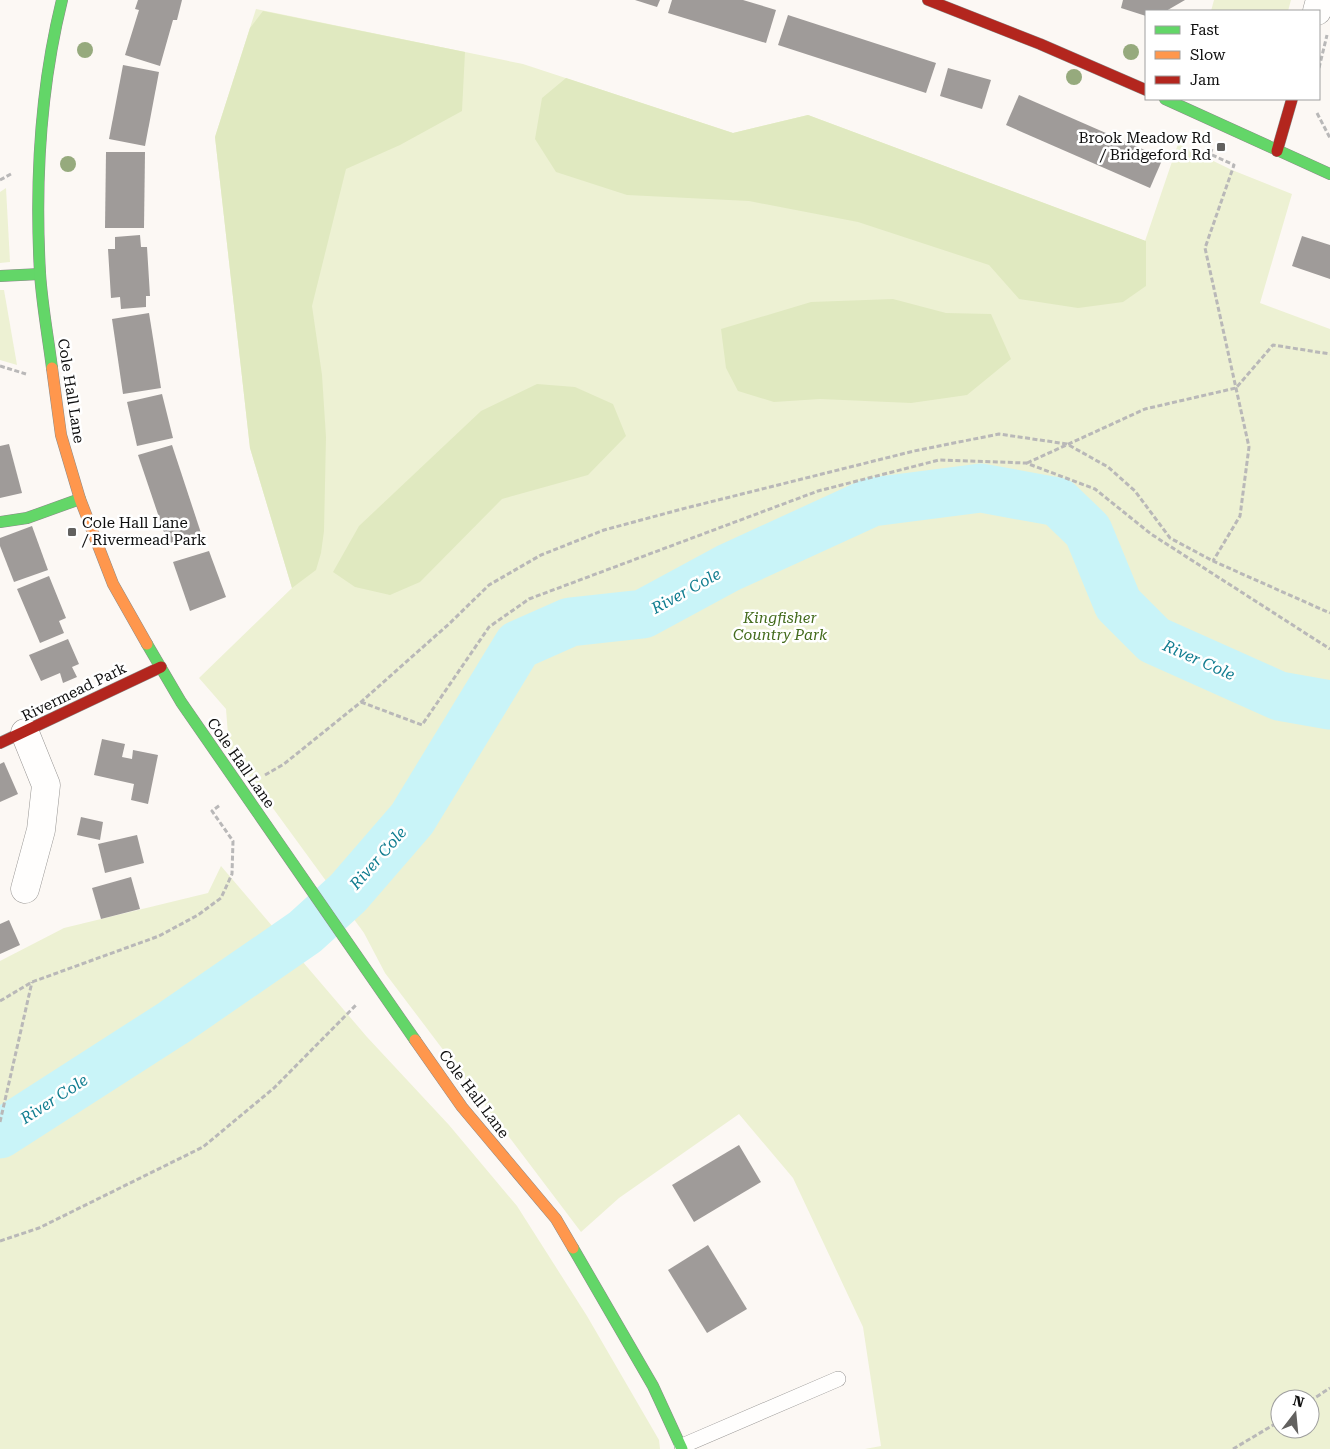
<svg xmlns="http://www.w3.org/2000/svg" width="1330" height="1449" viewBox="0 0 1330 1449" font-family="'Roboto Serif',serif">
<style>
.green{fill:#edf1d3;fill-rule:evenodd}
.forest{fill:#e0e9c0}
.lines{fill:none;stroke-linecap:round;stroke-linejoin:round}
.river{stroke:#c9f4f8;stroke-width:49}
.building{fill:#9f9b99}
.lane-casing{stroke:#969492;stroke-width:16}
.street-casing{stroke:#969492;stroke-width:29}
.fast-casing{stroke:#8c8b89;stroke-width:12}
.slow-casing{stroke:#8c8b89;stroke-width:12}
.jam-casing{stroke:#8c8b89;stroke-width:12}
.path{stroke:#b9b8b8;stroke-width:3;stroke-dasharray:5 2.5;stroke-linecap:butt}
.lane{stroke:#fffefd;stroke-width:15}
.street{stroke:#fffefd;stroke-width:28}
.fast{stroke:#63d668;stroke-width:11}
.slow{stroke:#ff974d;stroke-width:11}
.jam{stroke:#b3261e;stroke-width:11}
.tree{fill:#96aa7d}
.poi-dot{fill:#62615f;stroke:#fff;stroke-width:2}
.labels{text-anchor:middle;dominant-baseline:central;stroke-width:5;stroke-linejoin:round;paint-order:stroke}
.poi-label{font-size:15px;fill:#0f0f0f;stroke:#fff;text-anchor:end}
.street-label{font-size:15px;fill:#0f0f0f;stroke:#fff}
.park-label{font-size:15px;font-style:italic;fill:#426a1b;stroke:#fff}
.water-label{font-size:16px;font-style:italic;fill:#117d90;stroke:#fff}
</style>
<rect width="100%" height="100%" fill="#fcf8f4"/>
<g class="green">
<polygon points="1214,0 1291,0 1288,11 1211,11"/>
<path d="M256 9 523 64 733 133 808 115 1145 241 1178 144 1232 170 1292 194 1260 303 1330 329V1449H865L881 1446 863 1327 793 1178 739 1114 619 1198 581 1232 385 973 364 933 229 748 226 709 199 678 292 588 250 448 215 137ZM1280 1399H1310V1429H1280Z"/>
<polygon points="6,188 10,262 0,263 0,192"/>
<polygon points="0,290 4,290 17,365 0,360"/>
<polygon points="221,866 367,1037 449,1125 517,1206 587,1316 659,1440 660,1449 0,1449 0,961 64,928 208,893"/>
</g>
<g class="forest">
<polygon points="263,11 465,52 462,111 400,145 346,169 312,306 322,375 326,437 324,531 321,553 316,570 292,588 250,448 215,137 250,28"/>
<polygon points="566,78 733,133 808,115 1146,241 1146,286 1123,302 1078,308 1019,299 989,265 858,222 749,201 627,195 556,172 535,139 542,98"/>
<polygon points="893,299 946,313 991,314 1011,359 967,395 911,403 820,399 774,402 738,391 726,368 721,329 811,302"/>
<polygon points="537,384 575,387 613,404 626,436 588,475 502,499 420,582 390,595 355,587 333,572 359,526 481,411"/>
</g>
<g class="lines">
<polyline class="river" points="0,1134 173,1023 305,932 348,893 412,819 518,645 570,622 643,614 728,568 872,502 981,488 1058,502 1088,531 1118,604 1154,640 1279,696 1330,705"/>
</g>
<g class="building">
<polygon points="138,0 182,0 177,20 173,20 160,66 125,55 139,10 135,9"/>
<polygon points="635,0 660,0 657,7"/>
<polygon points="672,0 743,0 776,10 766,43 668,13"/>
<polygon points="1123,0 1185,0 1166,11 1146,11 1146,16 1121,8"/>
<polygon points="788,15 936,63 926,93 778,45"/>
<polygon points="123,65 159,72 145,146 109,139"/>
<polygon points="948,68 991,80 982,109 940,96"/>
<polygon points="1019,95 1163,158 1150,188 1006,125"/>
<polygon points="106,152 145,152 144,228 105,228"/>
<polygon points="140,235 141,247 147,247 150,296 146,296 146,307 121,309 120,297 111,298 108,249 115,249 115,237"/>
<polygon points="1302,236 1330,245 1330,279 1292,266"/>
<polygon points="149,313 161,388 123,394 112,319"/>
<polygon points="162,394 173,438 137,446 127,402"/>
<polygon points="9,444 22,493 0,498 0,446"/>
<polygon points="172,445 201,533 168,544 138,455"/>
<polygon points="32,526 48,570 14,582 0,546 0,538"/>
<polygon points="209,551 226,597 190,611 173,562"/>
<polygon points="49,576 66,618 59,621 64,633 40,643 17,589"/>
<polygon points="68,639 79,664 72,667 77,677 63,683 60,673 41,681 29,655"/>
<polygon points="102,739 125,744 122,757 132,759 133,750 158,755 148,804 131,800 134,784 94,775"/>
<polygon points="4,762 18,794 0,802 0,764"/>
<polygon points="81,817 103,822 100,840 77,835"/>
<polygon points="137,835 144,863 105,873 98,844"/>
<polygon points="131,877 140,909 101,919 92,888"/>
<polygon points="9,920 20,945 0,954 0,924"/>
<polygon points="739,1145 761,1182 694,1222 672,1185"/>
<polygon points="708,1245 747,1309 707,1333 668,1270"/>
</g>
<g class="lines">
<g class="lane-casing">
<polyline id="lane" points="682,1446 838,1379"/>
</g>
<g class="street-casing">
<g id="street">
<polyline points="1317,11 1320,0"/>
<polyline points="25,889 41,830 46,785 25,733"/>
</g>
</g>
<g class="fast-casing">
<g id="fast">
<polyline points="1165,99 1330,174"/>
<polyline points="0,276 40,274"/>
<path d="M52 368C48 336 42 305 40 273 35 182 40 89 62 0"/>
<polyline points="0,522 27,518 80,499"/>
<polyline points="147,644 181,702 415,1040"/>
<polyline points="573,1248 653,1386 682,1449"/>
</g>
</g>
<g class="slow-casing">
<g id="slow">
<polyline points="52,368 61,435 80,499 113,584 147,644"/>
<polyline points="415,1040 462,1107 556,1219 573,1248"/>
</g>
</g>
<g class="jam-casing">
<g id="jam">
<polyline points="928,0 1040,44 1146,90"/>
<polyline points="1277,151 1292,99"/>
<polyline points="0,743 161,667"/>
</g>
</g>
<g class="path">
<polyline points="1319,68 1327,35"/>
<polyline points="1317,113 1330,138"/>
<polyline points="1212,149 1210,154 1234,165 1205,248 1249,447 1240,516 1213,561"/>
<polyline points="0,180 11,174"/>
<polyline points="0,366 26,374"/>
<polyline points="1027,463 1145,409 1236,388 1273,345 1330,354"/>
<polyline points="361,702 422,725 489,627 529,599 818,491 939,460 1026,463 1095,489 1151,534 1330,649"/>
<polyline points="265,775 284,764 361,702 450,623 489,585 541,555 604,530 682,509 914,451 999,434 1067,444 1108,467 1135,491 1170,538 1213,561 1330,613"/>
<polyline points="0,1001 32,982 159,936 198,915 221,898 232,874 233,841 212,811 220,805"/>
<polyline points="0,1122 32,982"/>
<polyline points="0,1241 39,1228 203,1147 274,1088 357,1004"/>
<polyline points="1310,1401 1330,1388"/>
<polyline points="1233,1449 1280,1421"/>
</g>
<use href="#lane" class="lane"/>
<use href="#street" class="street"/>
<use href="#fast" class="fast"/>
<use href="#slow" class="slow"/>
<use href="#jam" class="jam"/>
</g>
<g class="tree">
<circle cx="85" cy="50" r="8"/>
<circle cx="1131" cy="52" r="8"/>
<circle cx="1074" cy="77" r="8"/>
<circle cx="68" cy="164" r="8"/>
</g>
<g class="poi-dot">
<rect x="1216" y="142" width="10" height="10" rx="2.5"/>
<rect x="67" y="527" width="10" height="10" rx="2.5"/>
</g>
<g class="labels">
<g class="poi-label">
<text x="1211" y="138">Brook Meadow Rd<tspan x="1211" dy="17">/ Bridgeford Rd</tspan></text>
<text x="82" y="523" text-anchor="start">Cole Hall Lane<tspan x="82" dy="17">/ Rivermead Park</tspan></text>
</g>
<g class="street-label">
<text transform="translate(71 391) rotate(81)">Cole Hall Lane</text>
<text transform="translate(74 692) rotate(-26)">Rivermead Park</text>
<text transform="translate(241 763) rotate(55)">Cole Hall Lane</text>
<text transform="translate(474 1094) rotate(53)">Cole Hall Lane</text>
</g>
<g class="park-label">
<text x="780" y="618">Kingfisher<tspan x="780" dy="17">Country Park</tspan></text>
</g>
<g class="water-label">
<text transform="translate(686 591) rotate(-29)">River Cole</text>
<text transform="translate(1199 660) rotate(24)">River Cole</text>
<text transform="translate(378 858) rotate(-49)">River Cole</text>
<text transform="translate(54 1099) rotate(-33)">River Cole</text>
</g>
</g>
<rect x="1145" y="10" width="175" height="90" fill="#ffffff" stroke="#9f9f9f"/>
<rect x="1155" y="26" width="25" height="8" fill="#63d668" stroke="#9f9f9f"/>
<text x="1190" y="35" font-size="15" fill="#0f0f0f">Fast</text>
<rect x="1155" y="51" width="25" height="8" fill="#ff974d" stroke="#9f9f9f"/>
<text x="1190" y="60" font-size="15" fill="#0f0f0f">Slow</text>
<rect x="1155" y="76" width="25" height="8" fill="#b3261e" stroke="#9f9f9f"/>
<text x="1190" y="85" font-size="15" fill="#0f0f0f">Jam</text>
<g transform="translate(1295 1414) rotate(16)"><circle r="24" fill="#ffffff" stroke="#9f9f9f"/>
<path d="M0-4L9 19L0 12L-9 19Z" fill="#62615f"/>
<text y="-8" font-size="14" font-weight="bold" text-anchor="middle" fill="#0f0f0f">N</text>
</g>
</svg>
